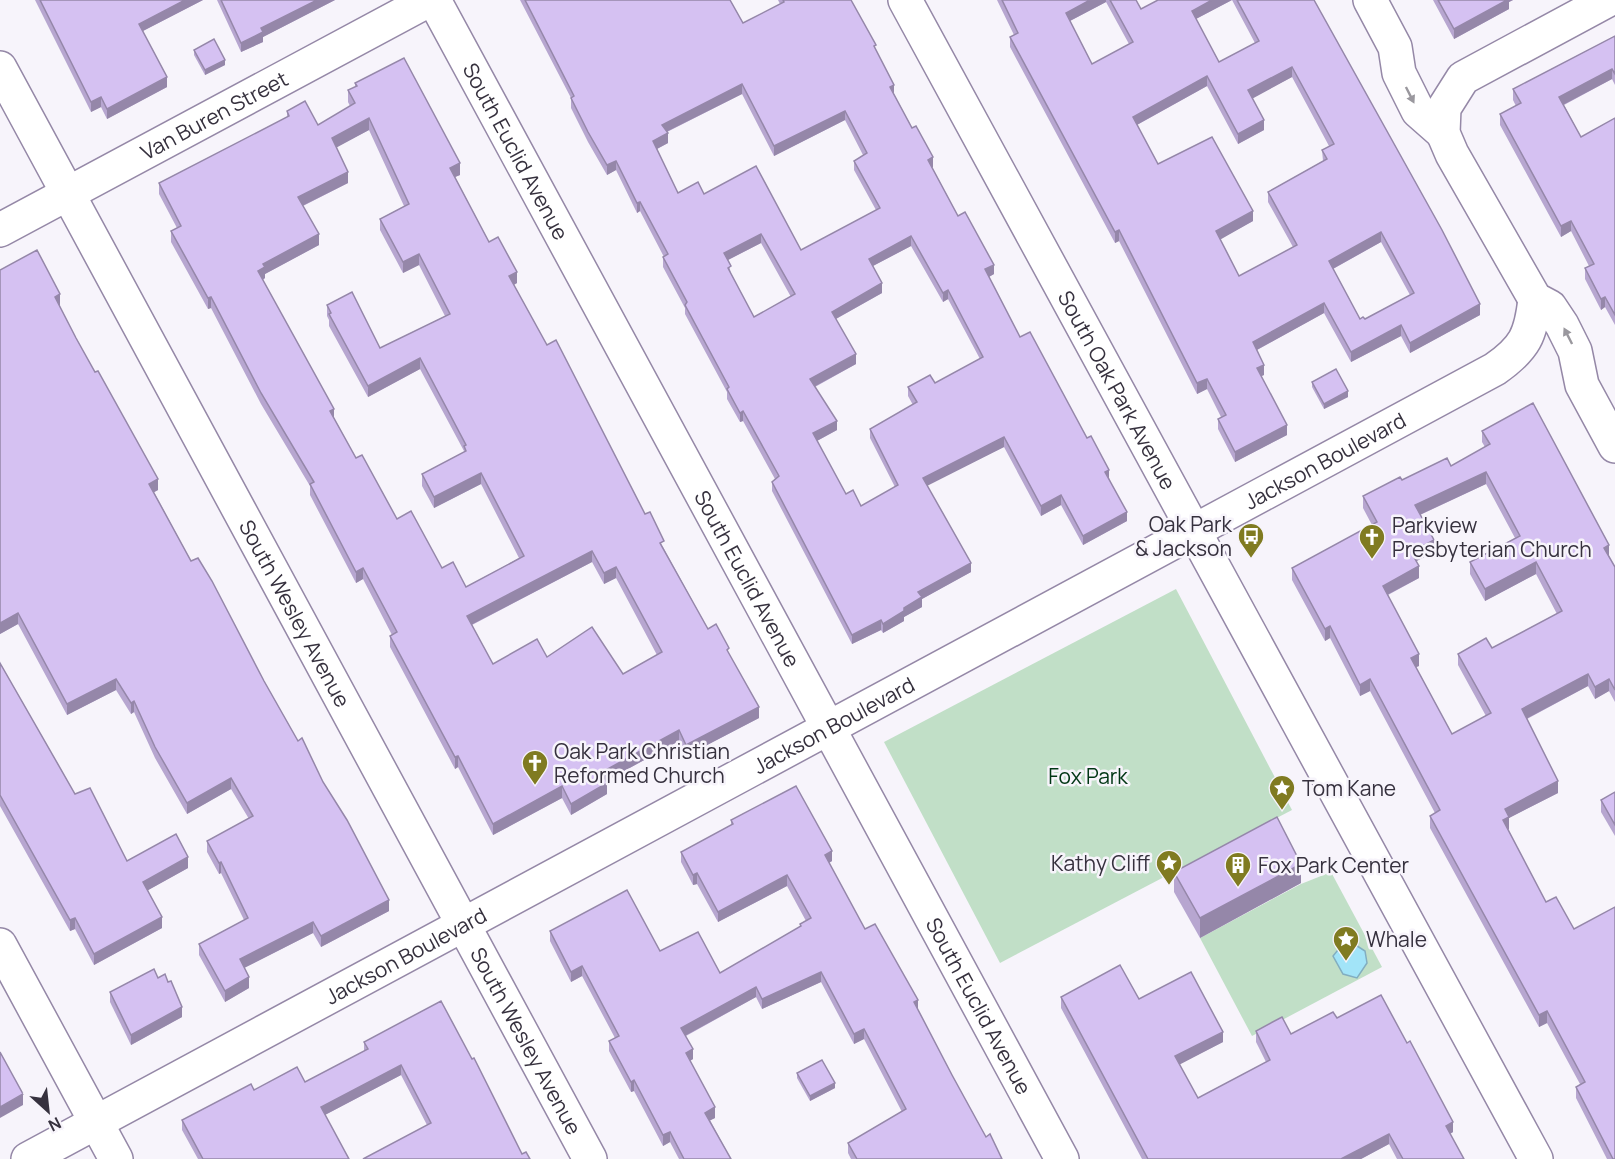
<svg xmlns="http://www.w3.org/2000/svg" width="1615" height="1159" viewBox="0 0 1615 1159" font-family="Manrope,sans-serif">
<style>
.green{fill:#c1dfc7}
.water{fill:#a2e4f8;stroke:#82aec0;stroke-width:1.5}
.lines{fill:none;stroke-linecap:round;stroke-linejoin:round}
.minor-casing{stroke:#9588a7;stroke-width:36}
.minor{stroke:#fff;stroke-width:33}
.wall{fill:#b7a6d0;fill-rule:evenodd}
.shaded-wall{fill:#9587a9}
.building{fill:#d5c1f2;stroke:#9587a9;stroke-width:1.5;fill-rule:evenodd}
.oneway{fill:#9a989e}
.labels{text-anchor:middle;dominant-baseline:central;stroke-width:5;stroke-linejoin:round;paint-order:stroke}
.street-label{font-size:21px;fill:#36313e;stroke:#f7f4fb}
.poi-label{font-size:21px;fill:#36313e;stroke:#f7f4fb;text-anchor:start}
.park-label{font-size:21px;fill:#003614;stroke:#f7f4fb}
</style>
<rect width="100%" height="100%" fill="#f7f4fb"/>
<g class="green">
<polygon points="1176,589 1292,810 1000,963 884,742"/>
<polygon points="1331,872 1382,967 1252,1036 1200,938 1301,884"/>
</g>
<polygon class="water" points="1354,944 1365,951 1367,963 1357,978 1343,974 1333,956 1342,945"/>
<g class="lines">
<g class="minor-casing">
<g id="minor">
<path id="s1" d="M434 0 1062 1159"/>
<path id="s2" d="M905 0 1536 1159"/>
<polyline points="1370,0 1395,47 1399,73 1418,111 1443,133"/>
<polyline points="1608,0 1463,78 1444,108 1443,133 1452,154 1535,299 1550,307 1562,325 1575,351 1582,385 1615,446"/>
<path id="s3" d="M0 68 590 1159"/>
<path id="s4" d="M0 230 429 0"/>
<polyline points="0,945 116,1159"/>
<path id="s5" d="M28 1159 1495 369C1525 348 1531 335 1535 299"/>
</g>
</g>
<use href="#minor" class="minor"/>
</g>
<g class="wall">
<polygon points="35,0 203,0 143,31 167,87 107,119 101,107 91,112"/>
<polygon points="217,0 335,0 263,37 263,42 241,52"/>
<path d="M520 0H730L743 23 780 4 778 0H851L876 51 894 94 933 167H932L958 216 994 274 989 277 1020 337 1109 478 1127 521 1083 545 1061 505 1041 516 1004 447 927 485 971 572 922 599V607L904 617V621L883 633 881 630 852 644 772 491V482L775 479 743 421 740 422 727 399V392L685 314V308L663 267V257H664L640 211 637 213 616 170 607 175 588 142 571 108V98ZM742 94 774 156 845 120 863 155 854 161V170L876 210 801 250 704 194 678 193 657 149 668 143 667 132ZM761 243 791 297 754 317 731 274 728 260ZM911 246 943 302 948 299 980 359 935 383 908 387V396L913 405 870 429V438L895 487 861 506 846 494 817 441 837 430 815 387 856 364 836 319 882 293 873 266Z"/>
<path d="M997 0H1136L1141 9 1232 0 1196 19 1219 62 1255 43 1232 0H1314L1480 315 1410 353 1401 336 1351 362 1324 313 1257 350 1264 375 1261 376 1287 435 1235 462 1218 429V419L1221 417 1207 389 1197 394 1119 241 1115 243 1010 47V37L1014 35ZM1106 2 1129 44 1092 64 1070 21ZM1292 77 1329 146 1322 150 1323 161 1268 192V202L1293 247 1239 276 1220 239 1253 221 1158 164 1137 125 1207 86 1238 144 1264 130 1252 98ZM1381 242 1410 295 1365 319H1360L1333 269Z"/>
<polygon points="1433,0 1513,0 1509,2 1509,9 1454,39"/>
<polygon points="1615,36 1615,85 1612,79 1564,105 1581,137 1615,118 1615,325 1605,307 1601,310 1585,279 1585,268 1589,266 1571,231 1561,237 1500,125 1500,114 1516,106 1513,100 1513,89"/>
<polygon points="194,50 225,65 205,75 194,55"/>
<path d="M355 83 460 175 455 177 489 242 517 283 514 285 547 345 645 514 708 629 729 654 759 718 686 756 679 741 606 781 607 794 571 815 562 798 493 835 458 767 455 769 390 647V636L392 635 363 579 356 583 310 495V486L261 404 211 308 208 309 171 242V231L177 228 159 194V183L287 118V111L318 125 350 106 348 102V90L355 87ZM369 130 404 206 380 219V230L403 273 419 265 445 316 380 348 327 305V316L329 320V326L368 397 420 369 464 451V452L422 474V486L434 508 481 484 519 558 466 587 442 568 397 519 356 458 334 418 263 280 265 278V274L319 245 303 206 348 183 336 147ZM592 562 604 584 616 578 657 655 623 674 547 657 493 664 472 625Z"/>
<polygon points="0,270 60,305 59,306 158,490 154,492 191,561 264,681 298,741 323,782 389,911 321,947 313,933 244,968 249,988 225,1002 199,955 199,944 244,920 221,873 219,874 207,852 207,841 249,819 231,789 187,814 155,758 134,712 131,714 116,690 67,715 18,624 0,634"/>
<polygon points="1312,382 1348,397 1324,409 1312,387"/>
<path d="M1482 431 1609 556 1615 567V702L1609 691 1595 699 1588 686 1527 719 1558 793 1509 818V829L1508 830 1615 1159H1607L1576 1098V1087L1580 1084 1547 1023 1539 1027 1430 828V816L1435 813 1370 691 1360 696 1330 638 1325 641 1292 580V568L1372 525 1363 508V496L1402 480 1451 466 1485 447 1482 442ZM1486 484 1515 538 1470 562V574L1485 601 1536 574 1557 614 1492 648 1458 654V665L1486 716 1452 734 1416 667 1419 666 1388 595 1419 578 1416 561 1434 552 1420 515Z"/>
<polygon points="0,663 75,794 127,861 188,868 148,890 162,928 94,965 75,929 70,931 0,806"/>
<polygon points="1615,792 1615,836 1601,812 1601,800"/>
<polygon points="731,820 832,861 829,863 865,929 918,1010 952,1075 986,1137 1002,1159 851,1159 848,1153 848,1143 902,1112 864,1039 854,1044 821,982 762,1009 756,997 686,1036 693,1059 690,1061 715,1118 710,1120 731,1159 679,1159 670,1142 663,1146 634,1091 631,1092 609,1051 609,1041 615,1038 582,976 571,982 550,941 550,931 660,951 720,973 800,927 800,924 806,921 787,886 718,922 697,884 693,885 681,862 681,852 731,826"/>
<polygon points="1174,872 1301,883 1200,938 1174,892"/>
<polygon points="110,992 182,1017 131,1045 110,1002"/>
<polygon points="1061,997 1139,999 1223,1042 1179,1064 1198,1098 1266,1062 1256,1042 1256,1031 1291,1034 1337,1018 1453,1132 1450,1134 1464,1159 1397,1159 1389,1144 1361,1159 1142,1159 1061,1008"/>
<polygon points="441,1001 522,1154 530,1159 427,1125 401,1075 325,1115 349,1159 198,1159 182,1130 182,1120 254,1090 305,1082 364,1051 364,1042"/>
<polygon points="797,1073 835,1088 810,1101 797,1078"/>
</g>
<g class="shaded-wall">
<polygon points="185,0 203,0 139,33 139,24"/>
<polygon points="317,0 335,0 263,37 263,42 241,52 241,43 261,28"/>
<polygon points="1090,0 1106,0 1106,2 1066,23 1066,13"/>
<polygon points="1212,0 1232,0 1192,21 1192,11"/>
<polygon points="1507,0 1513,0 1509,2 1509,9 1454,39 1454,29"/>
<polygon points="225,60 225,65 205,75 205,70"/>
<polygon points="1292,67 1292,77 1248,101 1248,90"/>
<polygon points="1612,69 1612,79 1559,107 1559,97"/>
<polygon points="1207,76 1207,86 1133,127 1133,117"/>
<polygon points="167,77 167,87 107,119 107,109"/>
<polygon points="742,84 742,94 662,134 662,125"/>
<polygon points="894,85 894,94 890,87"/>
<polygon points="101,97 101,107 91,112 91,102"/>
<polygon points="845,111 845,120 774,156 774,146"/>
<polygon points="369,118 369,130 332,150 332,138"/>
<polygon points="1264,120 1264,130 1238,144 1238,134"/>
<polygon points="668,133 668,143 653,151 653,141"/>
<polygon points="933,157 933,167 928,170 928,160"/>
<polygon points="616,161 616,170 607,175 607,165"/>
<polygon points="460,163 460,175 450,179 450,168"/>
<polygon points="348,172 348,183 298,208 298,197"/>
<polygon points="640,202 640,211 637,213 637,203"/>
<polygon points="1253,211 1253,221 1216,242 1216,231"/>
<polygon points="1571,221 1571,231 1561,237 1561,226"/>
<polygon points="1119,230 1119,241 1115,243 1115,232"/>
<polygon points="1381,232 1381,242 1329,271 1329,261"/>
<polygon points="319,234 319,245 265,274 265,278 258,282 258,271 263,264"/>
<polygon points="761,234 761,243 724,262 724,253"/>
<polygon points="911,236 911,246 869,268 869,259"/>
<polygon points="419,254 419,265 403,273 403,262"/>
<polygon points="994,265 994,274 985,279 985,269"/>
<polygon points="517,272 517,283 509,287 509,276"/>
<polygon points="882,283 882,293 832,321 832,312"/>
<polygon points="948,290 948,299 943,302 943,293"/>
<polygon points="60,294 60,305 55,308 55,297"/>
<polygon points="211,297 211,308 208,309 208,298"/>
<polygon points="1605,297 1605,307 1601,310 1601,299"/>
<polygon points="1324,303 1324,313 1253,352 1253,342"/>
<polygon points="1480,304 1480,315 1410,353 1410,343"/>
<polygon points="1401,325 1401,336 1351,362 1351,352"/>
<polygon points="856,354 856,364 810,389 810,379"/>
<polygon points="420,358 420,369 368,397 368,386"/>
<polygon points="1264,365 1264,375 1257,378 1257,368"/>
<polygon points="1207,379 1207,389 1197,394 1197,383"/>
<polygon points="1348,391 1348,397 1324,409 1324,404"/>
<polygon points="334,409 334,420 330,411"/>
<polygon points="743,411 743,421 740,422 740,413"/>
<polygon points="837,421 837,430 813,443 813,433"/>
<polygon points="1287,425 1287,435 1235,462 1235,452"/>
<polygon points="1004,437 1004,447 923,488 923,478"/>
<polygon points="1109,470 1109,479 1105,472"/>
<polygon points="1486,472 1486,484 1415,517 1415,505"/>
<polygon points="481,473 481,484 434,508 434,497"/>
<polygon points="158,479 158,490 149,495 149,484"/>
<polygon points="1061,495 1061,505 1041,516 1041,506"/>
<polygon points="1127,512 1127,521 1083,545 1083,536"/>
<polygon points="1434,540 1434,552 1411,564 1411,552"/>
<polygon points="1609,545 1609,557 1604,548"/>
<polygon points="592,551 592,562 467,627 467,616"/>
<polygon points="1536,562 1536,574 1485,601 1485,589"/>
<polygon points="971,563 971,572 922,599 922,607 904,617 904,621 883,633 883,624 904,608 918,592"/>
<polygon points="1419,566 1419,578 1383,597 1383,586"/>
<polygon points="616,567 616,578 604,584 604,573"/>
<polygon points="363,568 363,579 356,583 356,572"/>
<polygon points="18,613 18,624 0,634 0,623"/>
<polygon points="881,620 881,630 852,644 852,635"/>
<polygon points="1330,626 1330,638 1325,641 1325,629"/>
<polygon points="1419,654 1419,666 1411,669 1411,658"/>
<polygon points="1588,674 1588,686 1522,721 1522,709"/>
<polygon points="116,679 116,690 67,715 67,704"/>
<polygon points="1370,679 1370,691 1360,696 1360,685"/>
<polygon points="1609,679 1609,691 1595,699 1595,687"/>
<polygon points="134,701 134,712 131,714 131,703"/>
<polygon points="759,707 759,718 686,756 686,745"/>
<polygon points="679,730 679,741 602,783 602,772"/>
<polygon points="458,756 458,767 455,769 455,757"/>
<polygon points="231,778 231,789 187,814 187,803"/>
<polygon points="1558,781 1558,793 1509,818 1509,829 1503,832 1505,809"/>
<polygon points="607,783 607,794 571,815 571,804"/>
<polygon points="562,786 562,798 493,835 493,824"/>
<polygon points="832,851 832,861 825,865 825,855"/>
<polygon points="188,857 188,868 143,893 143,882"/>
<polygon points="221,862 221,873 219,874 219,863"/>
<polygon points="1301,864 1301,883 1200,938 1200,918"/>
<polygon points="697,873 697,884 693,885 693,875"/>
<polygon points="787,875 787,886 718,922 718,912"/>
<polygon points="389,900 389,911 321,947 321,936"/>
<polygon points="162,917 162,928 94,965 94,954"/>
<polygon points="75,918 75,929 70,931 70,920"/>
<polygon points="313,922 313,933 240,970 240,959"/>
<polygon points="582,966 582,976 571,982 571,972"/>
<polygon points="821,972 821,982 762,1009 762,999"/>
<polygon points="249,977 249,988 225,1002 225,991"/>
<polygon points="756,987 756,997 681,1038 681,1028"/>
<polygon points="918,1000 918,1010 914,1002"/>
<polygon points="182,1007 182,1017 131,1045 131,1035"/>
<polygon points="1547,1011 1547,1023 1539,1027 1539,1015"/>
<polygon points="864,1029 864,1039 854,1044 854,1034"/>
<polygon points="1223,1032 1223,1042 1175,1067 1175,1056"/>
<polygon points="693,1049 693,1059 686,1063 686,1053"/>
<polygon points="401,1065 401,1075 321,1117 321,1107"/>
<polygon points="634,1080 634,1091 631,1092 631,1082"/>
<polygon points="835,1083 835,1088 810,1101 810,1096"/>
<polygon points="23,1094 23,1105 0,1118 0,1107"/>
<polygon points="715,1107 715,1118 705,1123 705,1113"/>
<polygon points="1453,1122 1453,1132 1446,1136 1446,1126"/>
<polygon points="670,1132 670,1142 663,1146 663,1135"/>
<polygon points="1389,1134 1389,1144 1361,1159 1341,1159"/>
</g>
<g class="building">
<polygon points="40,0 185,0 139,24 167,77 107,109 101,97 91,102"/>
<polygon points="221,0 317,0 261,28 263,32 241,43"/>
<path d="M525 0H730L743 23 784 2 783 0H851L876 45 874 46 894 85 890 87 912 128 916 126 933 157 928 160 958 216 965 212 994 265 985 269 1020 337 1030 332 1087 438 1091 436 1109 470 1105 472 1127 512 1083 536 1061 495 1041 506 1004 437 923 478 971 563 918 592 922 597 904 608V611L883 624 881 620 852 635 772 482 779 476 743 411 740 413 727 389 729 387 685 305 687 302 663 257 668 254 640 202 637 203 616 161 607 165 588 132 571 98 574 96ZM742 84 774 146 845 111 867 153 854 161 880 208 801 250 756 166 704 194 698 182 678 193 653 141 668 133 662 125ZM761 234 795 294 754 317 728 268 731 266 724 253ZM911 236 943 293 948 290 983 357 935 383 930 375 908 387 917 402 870 429 898 485 861 506 853 490 846 494 813 433 837 421 810 379 856 354 832 312 882 283 869 259Z"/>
<path d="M1002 0H1090L1066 13 1092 64 1133 42 1110 0H1136L1141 9 1158 0H1212L1192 11 1219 62 1259 41 1237 0H1314L1442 230 1480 304 1410 343 1401 325 1351 352 1324 303 1253 342 1264 365 1257 368 1287 425 1235 452 1218 419 1226 415 1207 379 1197 383 1119 230 1115 232 1010 37 1018 33ZM1292 67 1334 144 1322 150 1327 159 1268 192 1297 245 1239 276 1216 231 1253 211 1212 137 1158 164 1133 117 1207 76 1238 134 1264 120 1248 90ZM1381 232 1414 293 1365 319 1363 317 1360 319 1329 261Z"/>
<polygon points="1438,0 1507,0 1454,29"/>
<polygon points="1615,36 1615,74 1612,69 1559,97 1581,137 1615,118 1615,315 1605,297 1601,299 1585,268 1594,264 1571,221 1561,226 1500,114 1521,103 1513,89"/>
<polygon points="214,39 225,60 205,70 194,50"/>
<path d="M404 58 460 163 450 168 489 242 498 237 517 272 509 276 547 345 556 340 645 514 650 512 664 541 660 543 694 604 708 629 716 624 729 648 727 650 759 707 686 745 679 730 602 772 607 783 571 804 562 786 493 824 458 756 455 757 390 636 397 632 363 568 356 572 310 484 314 482 261 393 211 297 208 298 171 231 181 226 159 183 289 116 287 111 305 101 318 125 355 103 348 90 357 86 355 83ZM369 118 409 204 380 219 403 262 419 254 450 314 380 348 352 292 327 305 331 313 329 314 368 386 420 358 466 445 464 446 466 451 422 474 434 497 481 473 524 556 466 587 453 562 442 568 411 511 397 519 362 455 356 458 330 411 334 409 258 271 265 267 263 264 319 234 298 197 348 172 332 138ZM592 551 604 573 616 567 662 652 623 674 592 627 547 657 537 639 493 664 467 616Z"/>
<polygon points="37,250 60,294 55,297 76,338 95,372 98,371 158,479 149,484 191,561 198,558 212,581 264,681 298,741 302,738 323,782 347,820 389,900 321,936 313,922 240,959 249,977 225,991 199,944 248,918 221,862 219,863 207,841 253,816 231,778 187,803 155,747 134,701 131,703 116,679 67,704 18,613 0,623 0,270"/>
<polygon points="1336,369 1348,391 1324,404 1312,382"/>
<path d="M1533 403 1609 545 1604 548 1615 567V690L1609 679 1595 687 1588 674 1522 709 1558 781 1505 809 1509 817 1503 820 1546 902 1556 897 1574 929 1615 907V1159H1613L1576 1087 1585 1082 1547 1011 1539 1015 1430 816 1440 810 1370 679 1360 685 1330 626 1325 629 1292 568 1377 522 1363 496 1400 477 1402 480 1447 458 1451 466 1490 444 1482 431ZM1486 472 1520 536 1470 562 1485 589 1536 562 1562 611 1492 648 1486 638 1458 654 1491 713 1452 734 1411 658 1419 654 1383 586 1419 566 1411 552 1434 540 1415 505Z"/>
<polygon points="0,663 75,794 90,788 127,861 176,834 188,857 143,882 162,917 94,954 75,918 70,920 0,795"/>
<polygon points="796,786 832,851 825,855 865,929 875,924 918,1000 914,1002 952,1075 986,1137 990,1134 1002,1159 857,1159 848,1143 906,1109 864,1029 854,1034 821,972 762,999 756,987 681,1028 693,1049 686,1053 715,1107 705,1113 731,1159 684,1159 670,1132 663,1135 634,1080 631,1082 609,1041 619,1036 582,966 571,972 550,931 627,890 660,951 698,932 720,973 801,926 800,924 811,918 787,875 718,912 697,873 693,875 681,852 733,824 731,820"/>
<polygon points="1615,792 1615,825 1601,800"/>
<polygon points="1277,817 1301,864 1200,918 1174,872"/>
<polygon points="1120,965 1139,999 1191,972 1223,1032 1175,1056 1198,1098 1270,1060 1256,1031 1282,1017 1291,1034 1333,1012 1337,1018 1381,995 1407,1043 1410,1041 1453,1122 1446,1126 1464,1159 1403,1159 1389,1134 1341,1159 1148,1159 1061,997"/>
<polygon points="154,969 158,978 165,974 168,982 171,981 182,1007 131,1035 110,992"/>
<polygon points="441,1001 472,1059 474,1058 522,1154 526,1152 530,1159 363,1159 431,1123 401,1065 321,1107 349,1159 203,1159 182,1120 251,1084 254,1090 297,1067 305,1082 368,1049 364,1042"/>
<polygon points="0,1052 23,1094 0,1107"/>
<polygon points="822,1060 835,1083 810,1096 797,1073"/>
</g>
<defs><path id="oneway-solid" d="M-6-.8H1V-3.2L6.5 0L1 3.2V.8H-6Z" transform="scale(1.5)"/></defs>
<g class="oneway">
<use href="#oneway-solid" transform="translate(1410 95) rotate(63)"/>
<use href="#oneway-solid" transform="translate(1568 336) rotate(-117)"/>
</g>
<defs>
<g id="bus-pin" transform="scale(1.35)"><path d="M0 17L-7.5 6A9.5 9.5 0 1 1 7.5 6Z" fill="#807b21" stroke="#f7f4fb"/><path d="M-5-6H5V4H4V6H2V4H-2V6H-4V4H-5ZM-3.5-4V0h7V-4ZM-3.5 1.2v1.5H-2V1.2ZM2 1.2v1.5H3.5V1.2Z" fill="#fff"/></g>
<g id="church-pin" transform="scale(1.35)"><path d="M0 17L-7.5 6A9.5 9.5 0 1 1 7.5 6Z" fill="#807b21" stroke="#f7f4fb"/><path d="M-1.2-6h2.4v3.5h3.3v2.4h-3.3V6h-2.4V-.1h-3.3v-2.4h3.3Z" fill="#fff"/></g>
<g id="sight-pin" transform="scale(1.35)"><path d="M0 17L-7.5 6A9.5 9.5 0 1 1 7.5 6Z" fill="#807b21" stroke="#f7f4fb"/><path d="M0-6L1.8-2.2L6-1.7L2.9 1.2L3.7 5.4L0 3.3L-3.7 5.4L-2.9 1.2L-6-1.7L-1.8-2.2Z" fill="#fff"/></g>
<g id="building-pin" transform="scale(1.35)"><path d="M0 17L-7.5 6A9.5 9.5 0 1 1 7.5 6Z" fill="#807b21" stroke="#f7f4fb"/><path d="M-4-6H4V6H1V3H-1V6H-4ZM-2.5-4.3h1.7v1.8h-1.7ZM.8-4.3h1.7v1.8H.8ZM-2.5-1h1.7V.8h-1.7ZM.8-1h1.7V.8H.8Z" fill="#fff"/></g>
</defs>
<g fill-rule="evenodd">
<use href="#bus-pin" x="1251" y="536"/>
<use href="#church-pin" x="1372" y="537"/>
<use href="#church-pin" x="535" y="763"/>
<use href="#sight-pin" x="1282" y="788"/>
<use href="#sight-pin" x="1169" y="863"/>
<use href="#building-pin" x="1238" y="865"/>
<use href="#sight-pin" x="1346" y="939"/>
</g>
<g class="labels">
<g class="street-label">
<text stroke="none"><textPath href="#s4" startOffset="243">Van Buren Street</textPath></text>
<text stroke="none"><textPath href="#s1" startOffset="172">South Euclid Avenue</textPath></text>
<text stroke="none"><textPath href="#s2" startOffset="444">South Oak Park Avenue</textPath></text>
<text stroke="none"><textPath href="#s5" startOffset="1473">Jackson Boulevard</textPath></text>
<text stroke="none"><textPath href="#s1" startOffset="658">South Euclid Avenue</textPath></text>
<text stroke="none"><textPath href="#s3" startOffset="620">South Wesley Avenue</textPath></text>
<text stroke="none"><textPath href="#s5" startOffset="915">Jackson Boulevard</textPath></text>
<text stroke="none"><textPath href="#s5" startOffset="429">Jackson Boulevard</textPath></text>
<text stroke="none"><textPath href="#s1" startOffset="1144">South Euclid Avenue</textPath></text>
<text stroke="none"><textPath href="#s3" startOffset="1106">South Wesley Avenue</textPath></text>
</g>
<g class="poi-label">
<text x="1232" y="524" text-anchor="end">Oak Park<tspan x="1232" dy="24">&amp; Jackson</tspan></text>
<text x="1392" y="525">Parkview<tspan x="1392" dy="24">Presbyterian Church</tspan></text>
<text x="554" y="751">Oak Park Christian<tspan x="554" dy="24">Reformed Church</tspan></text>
<text x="1302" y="788">Tom Kane</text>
<text x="1150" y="863" text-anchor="end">Kathy Cliff</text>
<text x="1258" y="865">Fox Park Center</text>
<text x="1366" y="939">Whale</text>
</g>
<g class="park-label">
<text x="1088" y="776">Fox Park</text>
</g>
</g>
<g transform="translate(48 1111) rotate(153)" stroke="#f7f4fb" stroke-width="4.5" paint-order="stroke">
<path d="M0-4.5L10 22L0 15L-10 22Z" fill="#36313e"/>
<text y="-9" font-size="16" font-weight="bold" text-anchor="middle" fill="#36313e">N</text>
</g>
</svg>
